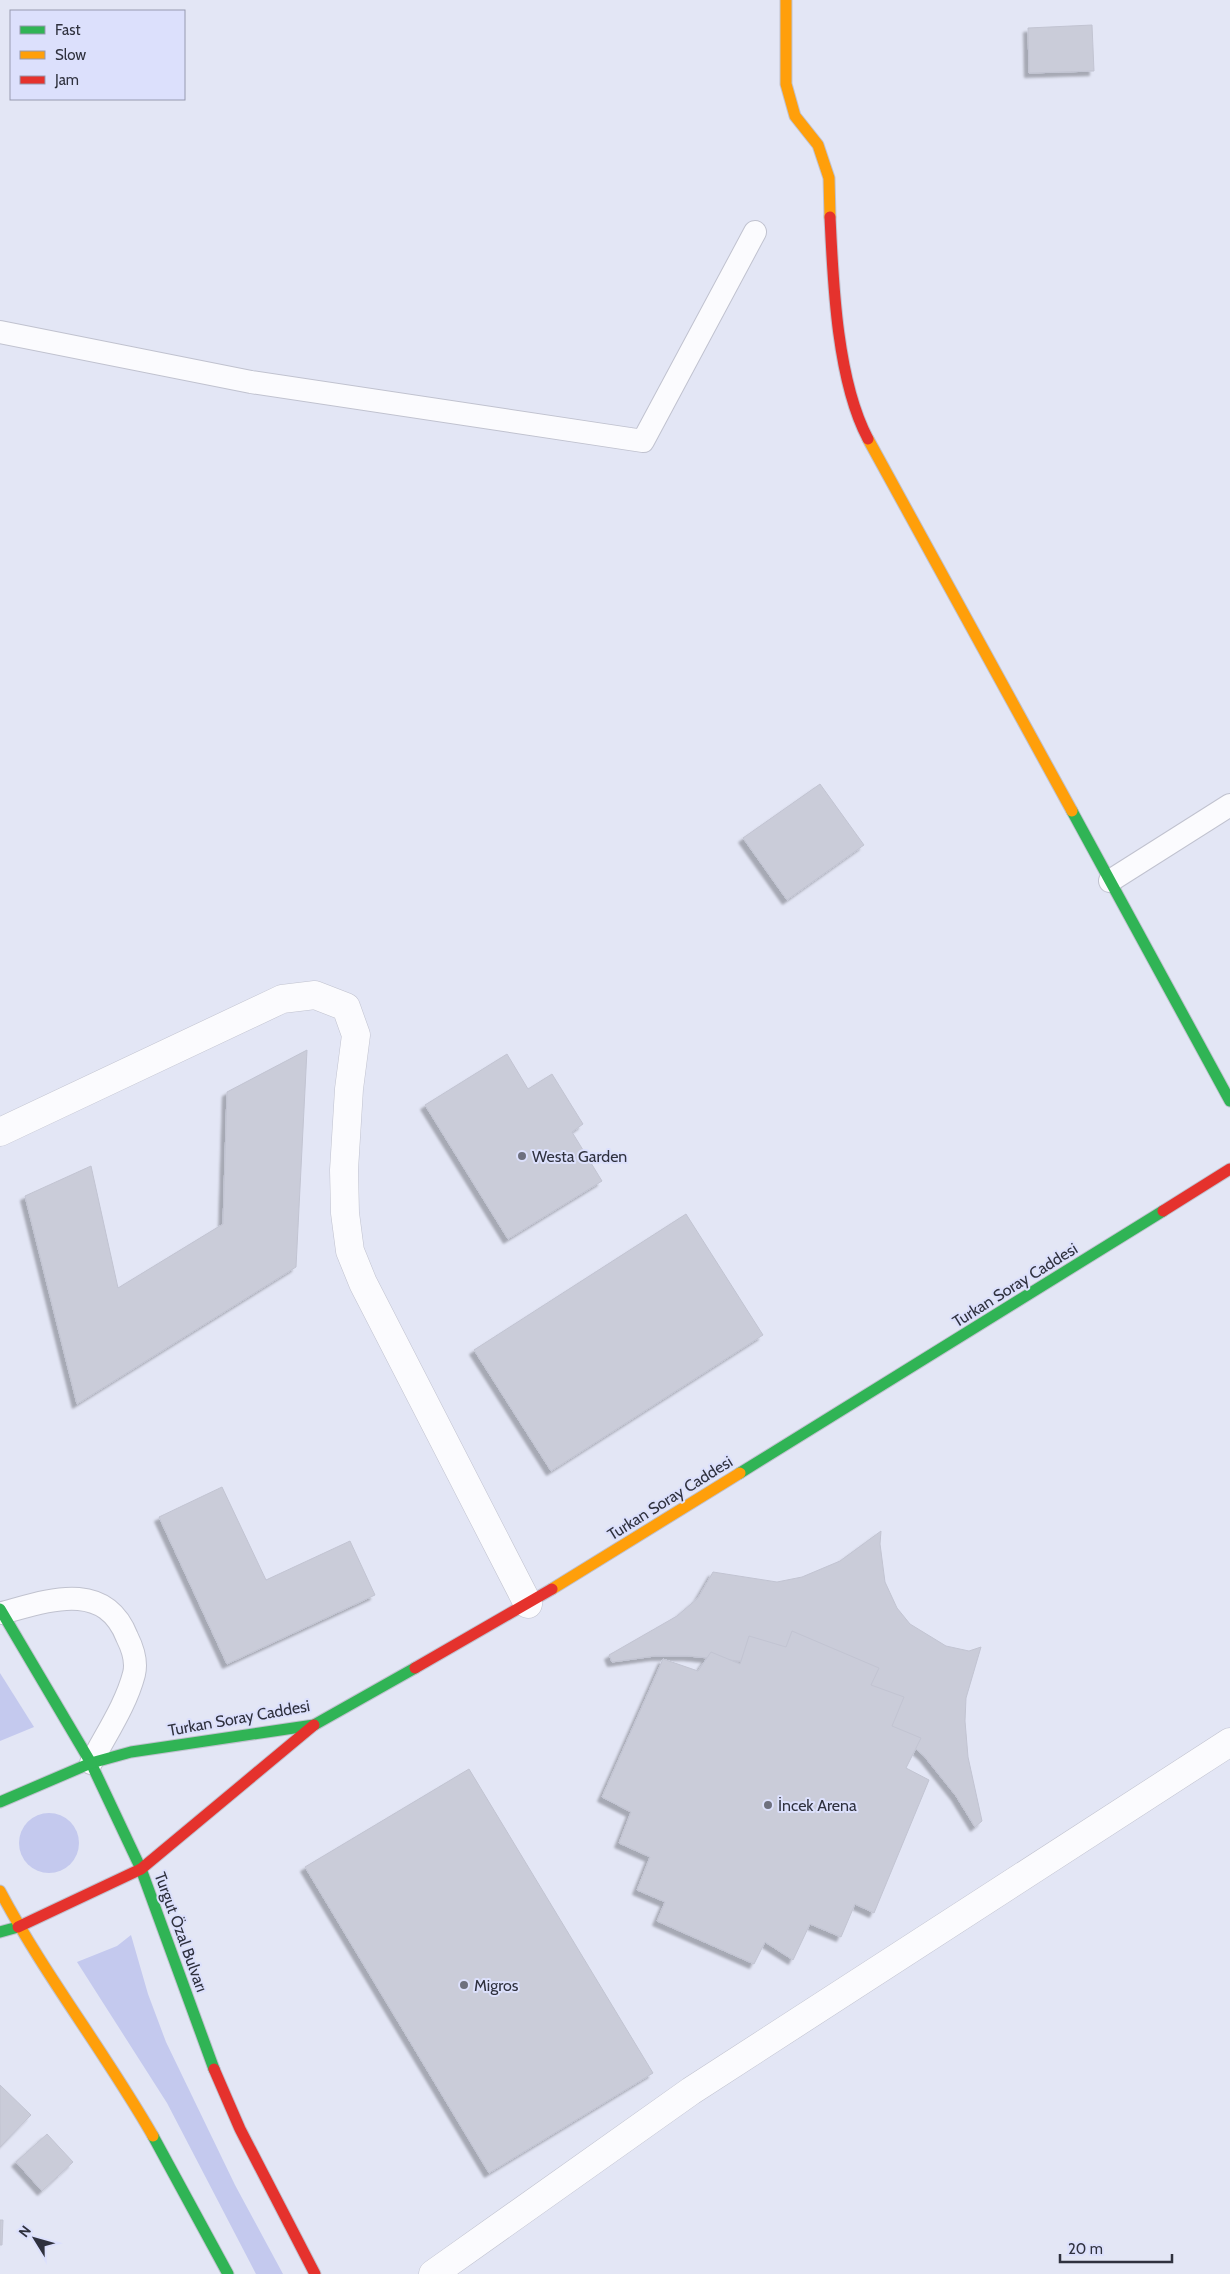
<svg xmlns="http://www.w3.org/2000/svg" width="1230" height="2274" viewBox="0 0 1230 2274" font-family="Cabin,sans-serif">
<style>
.green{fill:#c4c9ee}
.building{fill:#caccd9;stroke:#c2c4d2;filter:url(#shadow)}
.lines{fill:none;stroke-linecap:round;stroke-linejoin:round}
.lane-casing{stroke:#c0c2cf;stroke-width:24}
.street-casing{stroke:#c0c2cf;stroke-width:29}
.fast-casing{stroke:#c0c2cf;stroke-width:13}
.slow-casing{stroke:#c0c2cf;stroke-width:13}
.jam-casing{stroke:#c0c2cf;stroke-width:13}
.lane{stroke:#fbfbfe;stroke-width:22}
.street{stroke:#fbfbfe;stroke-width:28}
.fast{stroke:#30b455;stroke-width:11}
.slow{stroke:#ff9f0a;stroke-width:11}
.jam{stroke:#e5322d;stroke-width:11}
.poi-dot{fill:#6e707e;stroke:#dce0fc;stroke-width:2}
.labels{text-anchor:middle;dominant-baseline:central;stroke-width:4;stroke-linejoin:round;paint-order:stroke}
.poi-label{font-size:16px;fill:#2f313e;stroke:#dce0fc;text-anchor:start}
.street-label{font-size:16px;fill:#2f313e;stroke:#dce0fc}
</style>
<defs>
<filter id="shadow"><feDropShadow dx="-4.5" dy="4.5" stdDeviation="1" flood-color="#0004"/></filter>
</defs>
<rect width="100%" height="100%" fill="#e3e6f5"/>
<g class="green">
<polygon points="0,1673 34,1727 0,1741"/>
<circle cx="49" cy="1843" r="30"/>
<polygon points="131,1935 148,1994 166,2042 235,2185 283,2274 256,2274 167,2103 77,1962 117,1946"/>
</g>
<g class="building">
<polygon points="1092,25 1094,71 1029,73 1028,28"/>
<polygon points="820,784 864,845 787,900 743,838"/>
<polygon points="307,1050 296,1267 77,1404 25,1196 91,1166 118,1288 223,1224 227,1092"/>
<polygon points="507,1054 528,1089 552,1074 583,1124 572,1132 602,1181 508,1239 425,1105"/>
<polygon points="686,1214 763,1335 551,1471 474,1350"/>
<polygon points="222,1487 266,1580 350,1541 375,1595 227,1664 159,1517"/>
<polygon points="881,1531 880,1544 885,1582 897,1608 910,1624 946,1646 969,1651 981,1647 966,1698 965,1721 968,1757 982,1821 975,1827 956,1796 924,1756 901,1736 864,1710 818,1685 749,1662 688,1656 655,1656 612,1662 609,1655 677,1616 698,1598 713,1572 777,1582 802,1577 840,1561"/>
<polygon points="792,1631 879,1668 871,1685 904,1697 892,1726 921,1738 906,1768 929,1780 874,1913 855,1904 841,1937 810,1924 793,1960 765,1942 754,1964 657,1921 665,1902 637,1890 650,1857 619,1843 631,1812 602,1797 663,1659 698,1671 711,1652 740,1664 749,1636 786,1647"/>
<polygon points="469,1769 653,2073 489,2173 305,1867"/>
<polygon points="0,2085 31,2115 0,2147"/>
<polygon points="47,2134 73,2162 42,2191 16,2162"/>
<polygon points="0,2220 3,2220 2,2245 0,2245"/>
</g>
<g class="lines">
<g class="lane-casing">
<g id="lane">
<polyline points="0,332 251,382 643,441 755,232"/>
<polyline points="1110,881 1230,805"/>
<path d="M2 1613C47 1601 104 1579 127 1637 132 1647 137 1662 134 1674 126 1705 106 1734 91 1763"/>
</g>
</g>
<g class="street-casing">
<g id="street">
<polyline points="0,1132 282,999 315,995 346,1007 356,1035 349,1089 344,1170 345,1213 350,1251 363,1283 528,1604"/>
<polyline points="433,2274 691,2091 1230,1742"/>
</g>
</g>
<g class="fast-casing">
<g id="fast">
<polyline points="1072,811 1230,1101"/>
<polyline points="740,1473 1163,1211"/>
<polyline points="0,1609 91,1763 141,1869 214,2069"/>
<polyline points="91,1763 131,1752 314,1725 415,1668"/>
<polyline points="0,1802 91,1763"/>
<polyline points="0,1932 18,1927"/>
<polyline points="153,2136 228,2274"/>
</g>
</g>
<g class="slow-casing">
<g id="slow">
<polyline points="786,0 786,84 795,116 818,145 829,178 830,217"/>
<polyline points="868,439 1072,811"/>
<polyline points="552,1589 740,1473"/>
<path d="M0 1891C45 1976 105 2052 153 2136"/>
</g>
</g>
<g class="jam-casing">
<g id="jam">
<path d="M830 217C833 283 837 381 868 439"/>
<polyline points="1163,1211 1230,1169"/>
<polyline points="415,1668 552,1589"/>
<polyline points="141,1869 314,1725"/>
<polyline points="18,1927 141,1869"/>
<polyline points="214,2069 240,2129 315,2274"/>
</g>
</g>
<use href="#lane" class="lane"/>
<use href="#street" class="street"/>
<use href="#fast" class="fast"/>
<use href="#slow" class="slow"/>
<use href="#jam" class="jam"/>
</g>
<g class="poi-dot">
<circle cx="522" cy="1156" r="5"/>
<circle cx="768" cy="1805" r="5"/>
<circle cx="464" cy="1985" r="5"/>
</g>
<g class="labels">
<g class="poi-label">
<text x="532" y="1156">Westa Garden</text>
<text x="778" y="1805">İncek Arena</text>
<text x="474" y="1985">Migros</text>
</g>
<g class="street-label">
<text transform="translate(1015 1285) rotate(-32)">Turkan Soray Caddesi</text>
<text transform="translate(670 1498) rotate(-32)">Turkan Soray Caddesi</text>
<text transform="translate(239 1718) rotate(-10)">Turkan Soray Caddesi</text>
<text transform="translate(181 1932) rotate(70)">Turgut Özal Bulvarı</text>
</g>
</g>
<rect x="10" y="10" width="175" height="90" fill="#dce0fc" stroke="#979ab0"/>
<rect x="20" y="26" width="25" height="8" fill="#30b455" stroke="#979ab0"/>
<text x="55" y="35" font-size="15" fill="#2f313e">Fast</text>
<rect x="20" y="51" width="25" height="8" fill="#ff9f0a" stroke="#979ab0"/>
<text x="55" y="60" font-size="15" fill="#2f313e">Slow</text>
<rect x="20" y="76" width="25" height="8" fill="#e5322d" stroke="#979ab0"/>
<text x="55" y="85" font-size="15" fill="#2f313e">Jam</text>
<g transform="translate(35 2239) rotate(307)" stroke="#dce0fc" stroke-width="4" paint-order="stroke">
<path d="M0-4L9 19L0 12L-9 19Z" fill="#2f313e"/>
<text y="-8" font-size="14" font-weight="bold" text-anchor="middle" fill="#2f313e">N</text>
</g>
<path d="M1060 2254v8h112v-8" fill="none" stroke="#2f313e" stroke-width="2.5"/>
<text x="1068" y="2254" font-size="15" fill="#2f313e" stroke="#dce0fc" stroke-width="4" paint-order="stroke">20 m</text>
</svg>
